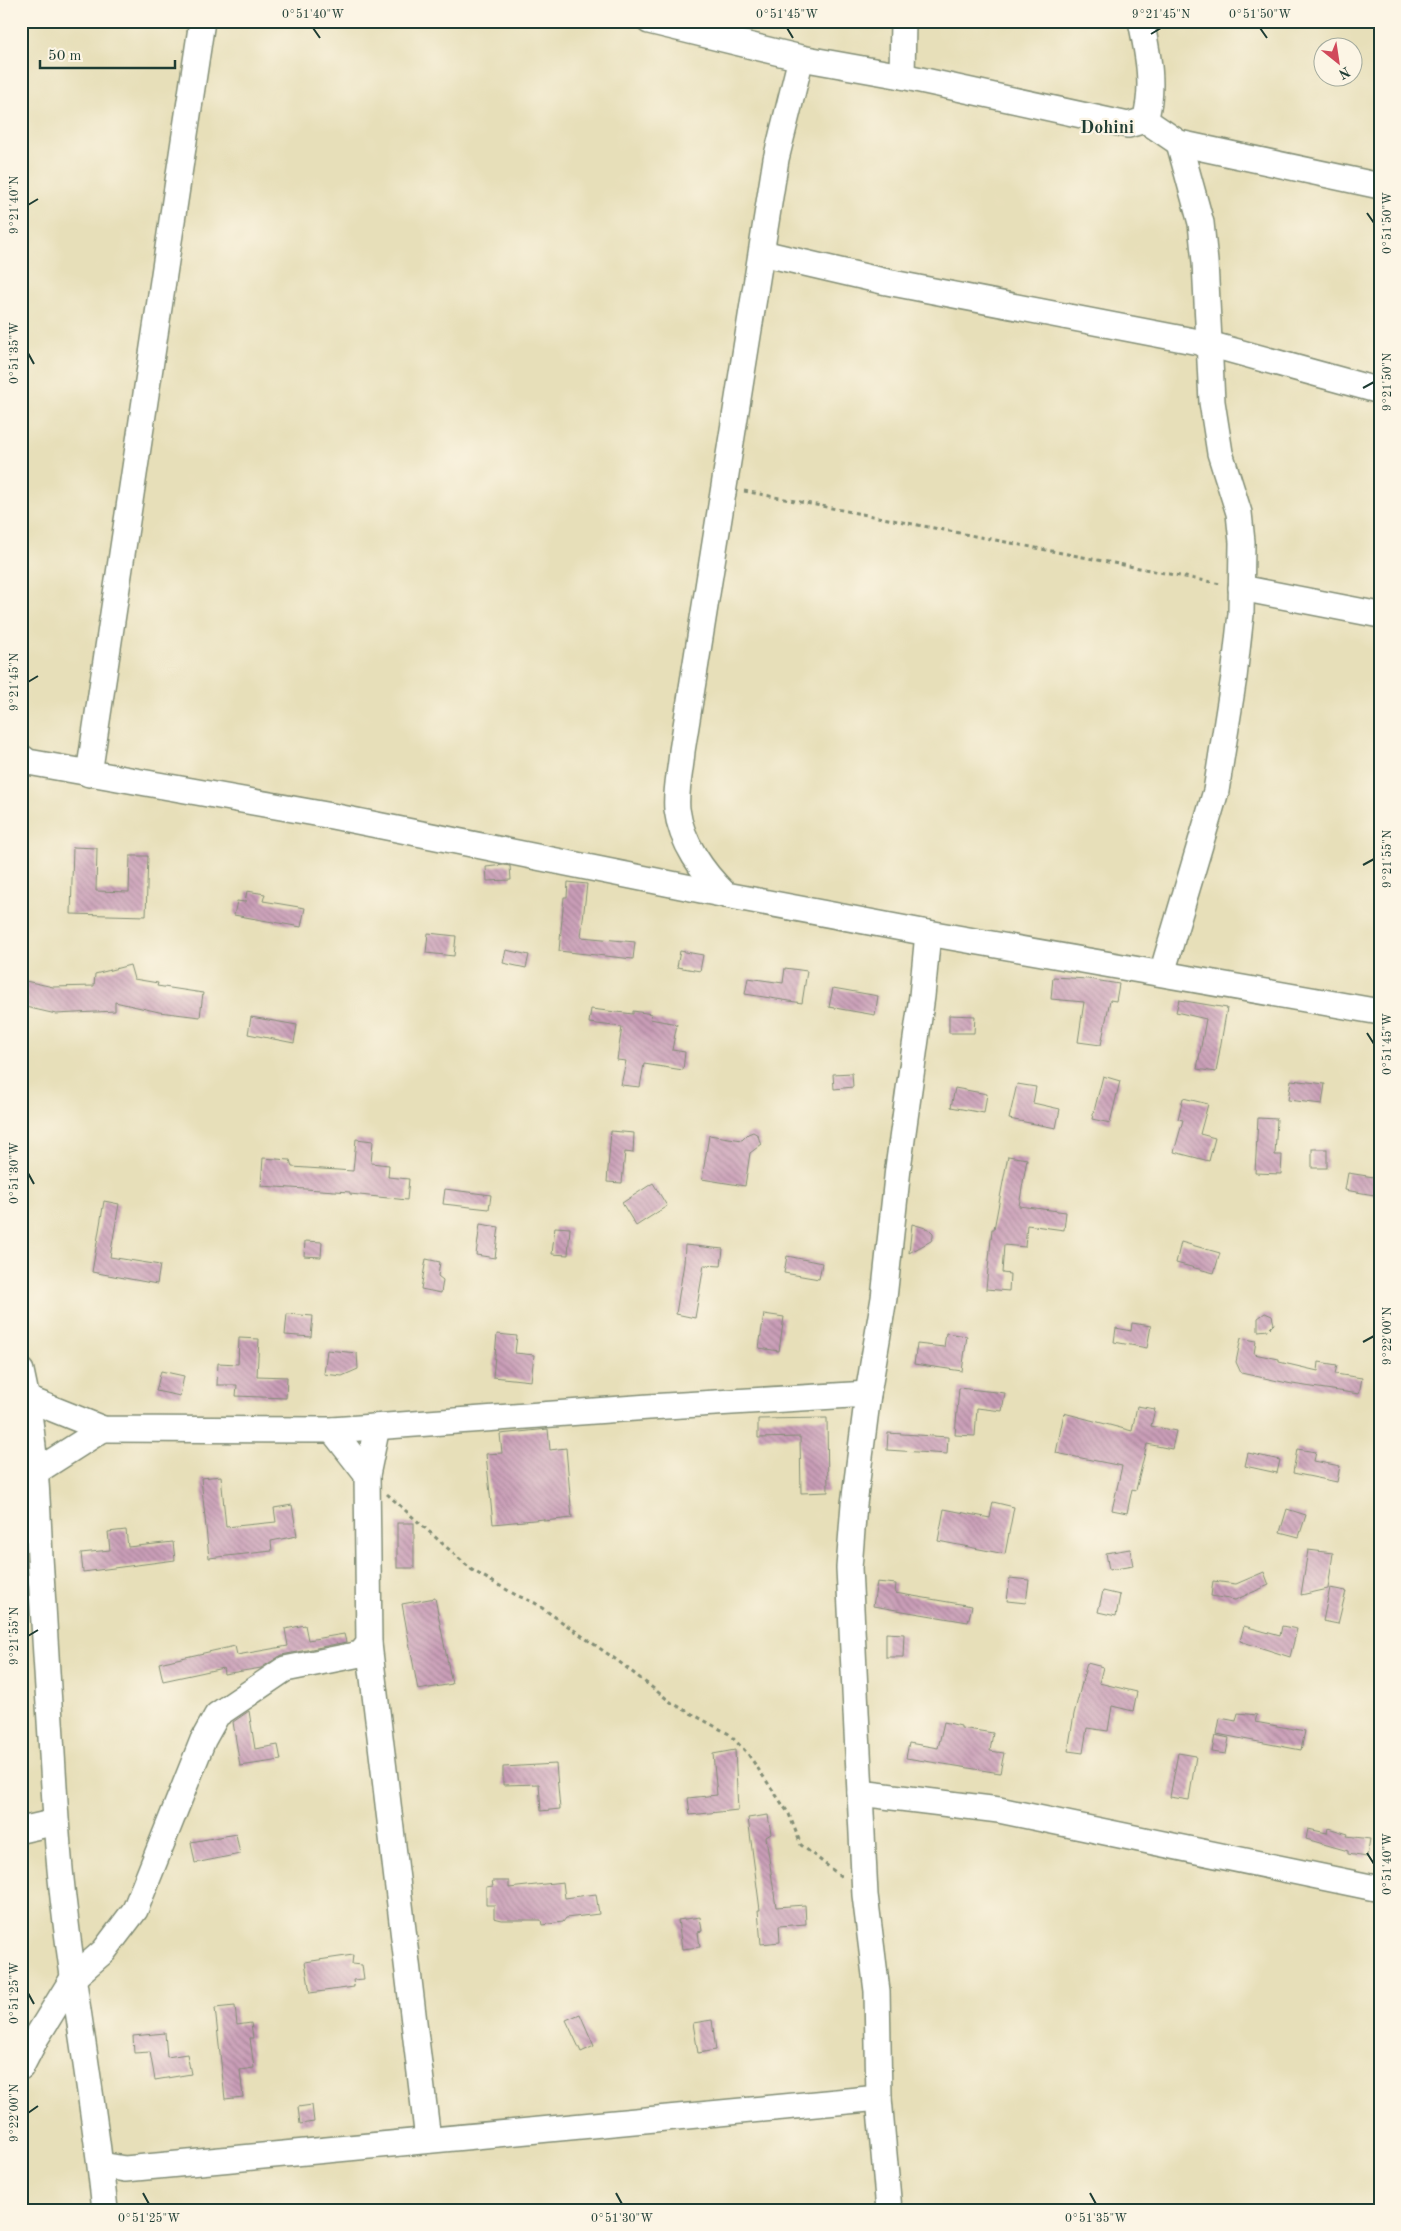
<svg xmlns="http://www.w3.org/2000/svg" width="1401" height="2231" viewBox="0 0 1401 2231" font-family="'Old Standard TT',serif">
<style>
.building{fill:url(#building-back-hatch)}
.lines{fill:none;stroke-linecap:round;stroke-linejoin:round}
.minor-casing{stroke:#838e76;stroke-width:28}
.path{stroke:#838e76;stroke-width:3;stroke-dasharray:4 4;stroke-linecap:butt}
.minor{stroke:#fff;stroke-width:25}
.ticks{fill:none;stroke:#1f3d34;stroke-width:2}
.labels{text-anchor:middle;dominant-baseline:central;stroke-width:4.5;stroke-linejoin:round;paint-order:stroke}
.quarter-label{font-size:18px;font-weight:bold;fill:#1f3d34;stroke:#fcf5e5}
.neatline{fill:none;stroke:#1f3d34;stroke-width:2}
.ticks-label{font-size:12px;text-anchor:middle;fill:#1f3d34}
</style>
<defs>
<pattern id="building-back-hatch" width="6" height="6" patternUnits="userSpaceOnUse" patternTransform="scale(1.25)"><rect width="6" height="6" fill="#c99db7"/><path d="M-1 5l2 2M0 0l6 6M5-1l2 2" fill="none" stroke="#a38196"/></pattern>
</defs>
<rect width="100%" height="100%" fill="#fcf5e5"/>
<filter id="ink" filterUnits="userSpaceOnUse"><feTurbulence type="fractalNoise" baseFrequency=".02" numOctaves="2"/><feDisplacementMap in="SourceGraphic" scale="10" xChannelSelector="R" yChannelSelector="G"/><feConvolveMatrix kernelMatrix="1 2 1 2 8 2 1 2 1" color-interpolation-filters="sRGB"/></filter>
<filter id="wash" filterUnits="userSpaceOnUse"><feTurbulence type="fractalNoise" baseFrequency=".0096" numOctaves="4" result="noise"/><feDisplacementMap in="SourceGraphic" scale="20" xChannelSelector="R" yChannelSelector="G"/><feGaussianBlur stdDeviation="1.12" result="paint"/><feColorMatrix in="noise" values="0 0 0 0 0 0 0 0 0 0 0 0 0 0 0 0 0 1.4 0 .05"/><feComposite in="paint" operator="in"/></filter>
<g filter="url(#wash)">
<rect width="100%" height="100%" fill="#e7dfb9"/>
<g id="blocks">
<g class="building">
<polygon points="73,847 97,848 96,891 129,892 130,856 148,856 146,916 71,914"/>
<polygon points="504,865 510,866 511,880 487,881 486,867"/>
<polygon points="568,882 587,884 581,937 635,942 633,959 559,951 564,897 567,897"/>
<polygon points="247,891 265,894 263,901 305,908 301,927 234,915 237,901 245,902"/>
<polygon points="428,933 456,936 454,956 426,953"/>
<polygon points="506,950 529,955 526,968 503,963"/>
<polygon points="680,951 703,955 700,971 677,967"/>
<polygon points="130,965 134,979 158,983 157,986 203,993 200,1017 159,1012 115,1002 115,1011 56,1014 21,1006 21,980 53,987 94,986 95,974"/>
<polygon points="785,968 807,971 802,1003 745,994 748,978 783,983"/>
<polygon points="1053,977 1088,979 1119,984 1116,1001 1110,1000 1101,1045 1078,1042 1084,1002 1051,999"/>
<polygon points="833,988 878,996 875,1015 829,1007"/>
<polygon points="1179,1000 1227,1008 1216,1072 1197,1069 1206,1019 1176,1012"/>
<polygon points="591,1009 633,1014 633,1011 652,1014 650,1019 677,1024 672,1050 685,1052 683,1070 644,1064 640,1087 621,1085 626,1061 617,1060 622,1027 589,1023"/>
<polygon points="949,1015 975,1016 974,1033 949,1033"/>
<polygon points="251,1017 297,1025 294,1043 248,1034"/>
<polygon points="852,1073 853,1087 834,1089 833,1074"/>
<polygon points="1103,1076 1120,1081 1110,1123 1092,1119"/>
<polygon points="1291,1080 1325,1084 1322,1104 1288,1100"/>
<polygon points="1017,1084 1036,1087 1033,1103 1060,1109 1056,1128 1009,1119"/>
<polygon points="955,1088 987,1094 984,1113 951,1107"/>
<polygon points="1183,1098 1208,1104 1200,1134 1215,1138 1209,1161 1174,1152 1183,1120 1178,1119"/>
<polygon points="1258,1118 1277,1119 1275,1155 1282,1155 1281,1174 1255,1173"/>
<polygon points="611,1131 634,1133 633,1153 625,1152 622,1183 607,1182"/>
<polygon points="753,1132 758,1135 760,1143 762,1144 750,1153 745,1186 702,1179 709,1135 742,1140 748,1134"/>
<polygon points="356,1139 373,1141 371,1163 389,1165 388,1177 409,1179 407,1200 350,1194 350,1192 261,1186 263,1158 290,1160 292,1167 353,1171"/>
<rect x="1312" y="1149" width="15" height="19"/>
<polygon points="1008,1156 1027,1159 1019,1206 1066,1212 1064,1230 1027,1225 1025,1247 1004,1245 1002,1273 1010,1274 1009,1291 986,1289 992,1229 994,1229"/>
<polygon points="1348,1173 1380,1178 1380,1196 1345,1190"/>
<polygon points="653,1183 667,1206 636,1226 622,1203"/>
<polygon points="445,1189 491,1195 489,1209 443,1204"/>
<polygon points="104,1201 119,1204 110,1257 160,1265 157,1284 92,1272"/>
<polygon points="480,1224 499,1227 495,1258 476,1255"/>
<polygon points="912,1224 929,1229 933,1233 933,1237 931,1241 909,1253"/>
<polygon points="555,1227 570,1228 568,1255 552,1254"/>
<polygon points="305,1241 322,1242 321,1257 304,1256"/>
<polygon points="1181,1242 1220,1253 1214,1273 1176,1263"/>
<polygon points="685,1245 723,1249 721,1266 704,1265 695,1318 676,1314 684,1263"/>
<polygon points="787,1256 822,1263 819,1279 784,1273"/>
<polygon points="426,1259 440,1262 438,1276 443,1280 441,1293 421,1289"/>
<polygon points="1265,1313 1272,1316 1274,1324 1268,1330 1258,1331 1258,1318"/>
<polygon points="287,1314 313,1316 311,1337 285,1335"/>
<polygon points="764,1314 784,1317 779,1351 759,1348"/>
<polygon points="1132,1323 1151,1326 1147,1348 1114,1342 1116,1328 1131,1331"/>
<polygon points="946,1333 967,1336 962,1371 914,1364 917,1344 944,1347"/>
<polygon points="497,1334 517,1336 515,1353 534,1355 531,1381 493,1377"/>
<polygon points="239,1338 259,1339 257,1376 287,1377 286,1398 236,1396 237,1385 217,1385 218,1363 238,1364"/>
<polygon points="1241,1338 1256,1341 1254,1354 1279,1359 1279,1362 1318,1371 1319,1362 1337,1365 1335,1374 1362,1378 1359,1394 1292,1384 1241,1373 1236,1362"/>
<polygon points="327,1350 357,1353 358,1369 342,1376 324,1374"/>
<polygon points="161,1371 184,1376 180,1396 156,1391"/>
<polygon points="959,1388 1005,1393 1002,1411 977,1408 975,1436 955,1435"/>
<polygon points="1137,1406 1155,1409 1151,1426 1176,1431 1172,1449 1147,1444 1136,1490 1132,1489 1127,1513 1112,1510 1122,1466 1056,1453 1064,1413 1132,1431"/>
<polygon points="827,1418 828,1492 801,1493 800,1437 758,1438 758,1419"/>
<polygon points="548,1429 550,1450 566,1448 572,1518 544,1521 544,1519 493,1524 486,1454 502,1453 500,1434"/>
<polygon points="888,1433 948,1437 947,1454 887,1450"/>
<polygon points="1297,1449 1316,1452 1314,1461 1340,1466 1337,1482 1293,1473"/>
<polygon points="1248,1453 1280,1460 1277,1473 1245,1466"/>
<polygon points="221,1476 226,1527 276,1522 274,1508 292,1505 297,1536 271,1541 272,1551 209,1558 201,1478"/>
<polygon points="993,1502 1014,1507 1005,1554 938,1541 944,1509 990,1518"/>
<polygon points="1287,1509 1306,1515 1299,1537 1280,1532"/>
<rect x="397" y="1523" width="17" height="45"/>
<polygon points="126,1530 128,1547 173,1542 175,1560 83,1572 81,1553 110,1550 108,1532"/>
<polygon points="1130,1549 1133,1566 1109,1570 1106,1553"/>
<polygon points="1308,1550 1333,1553 1328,1589 1301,1595"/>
<polygon points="1264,1572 1269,1585 1235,1600 1211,1596 1213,1581 1236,1584"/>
<polygon points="1010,1578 1029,1580 1026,1603 1007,1601"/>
<polygon points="877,1582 896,1584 895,1593 972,1606 968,1622 873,1606"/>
<polygon points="1330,1588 1346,1591 1338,1624 1323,1621"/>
<polygon points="1103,1591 1120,1595 1116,1616 1098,1612"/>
<polygon points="435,1598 452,1684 418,1690 402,1604"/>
<polygon points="305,1625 308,1640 344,1634 346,1642 282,1655 261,1668 224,1674 223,1668 163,1681 159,1663 235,1646 237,1655 288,1646 285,1629"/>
<polygon points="1244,1626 1280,1636 1282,1626 1297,1629 1290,1657 1240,1641"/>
<polygon points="886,1633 904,1634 903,1657 886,1657"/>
<polygon points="1087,1663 1103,1667 1099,1683 1137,1692 1133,1711 1112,1706 1108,1731 1087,1728 1083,1753 1068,1751 1074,1714"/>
<polygon points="249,1711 255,1749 278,1745 281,1760 240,1766 233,1722"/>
<polygon points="1238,1713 1257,1715 1255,1722 1305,1731 1301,1750 1217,1734 1220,1718 1236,1721"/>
<polygon points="944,1722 961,1726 961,1728 993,1733 990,1751 1004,1753 1000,1773 906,1758 909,1743 938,1748"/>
<polygon points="1215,1735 1229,1738 1226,1754 1212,1752"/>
<polygon points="735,1750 738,1810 690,1815 688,1798 717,1795 713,1754"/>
<polygon points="1178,1753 1196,1756 1189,1800 1170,1797"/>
<polygon points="556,1764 560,1809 541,1811 539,1784 503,1785 503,1767"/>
<polygon points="768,1815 771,1834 766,1837 776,1907 805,1905 806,1924 779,1926 780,1942 761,1944 758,1910 760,1910 748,1818"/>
<polygon points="1328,1828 1348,1834 1347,1836 1370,1839 1367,1857 1348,1854 1348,1851 1306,1839 1308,1829 1327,1833"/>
<polygon points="236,1834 240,1854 195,1863 191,1842"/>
<polygon points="492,1881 509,1881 509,1888 563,1882 565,1898 596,1894 599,1914 566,1918 563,1922 542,1925 541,1920 502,1920 494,1918 494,1905 486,1905 486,1887 493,1886"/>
<polygon points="700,1917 702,1931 698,1932 700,1947 682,1949 678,1920"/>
<polygon points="353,1955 352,1964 362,1965 364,1979 353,1980 354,1987 310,1993 305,1962"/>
<polygon points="235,2006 237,2025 251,2023 253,2038 250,2038 254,2068 240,2070 243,2097 225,2099 215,2008"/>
<polygon points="580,2014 594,2046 581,2052 566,2020"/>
<polygon points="712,2020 716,2050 698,2053 693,2023"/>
<polygon points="165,2033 167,2057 187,2054 191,2074 155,2080 150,2052 134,2053 133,2036"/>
<polygon points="312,2105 314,2122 300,2124 298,2107"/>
</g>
</g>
</g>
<g filter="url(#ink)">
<use href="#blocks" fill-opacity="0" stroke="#838e76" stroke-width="1"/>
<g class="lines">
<g class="minor-casing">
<g id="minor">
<path d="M649 21 801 58 902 76 1128 125 1145 120C1155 88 1148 54 1141 21"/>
<path d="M801 58 776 159 682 751C681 769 675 791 677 809 681 842 703 873 726 895L928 933 1380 1012"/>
<polyline points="902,76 903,21"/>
<polyline points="1145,120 1179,143 1380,186"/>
<polyline points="762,253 887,282 1209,344 1380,391"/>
<polyline points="1241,588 1380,615"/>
<polyline points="21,757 28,762 332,816 726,895"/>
<polyline points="89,774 202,21"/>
<polyline points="1162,973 1216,791 1234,677 1241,614 1242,542 1239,513 1220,453 1212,402 1205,262 1201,223 1179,143"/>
<path d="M21 1371C35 1431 37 1495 40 1557 45 1644 50 1731 56 1819 64 1950 92 2079 105 2210"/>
<polyline points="28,1399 103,1429 332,1430 649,1407 868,1394"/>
<polyline points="332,1430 367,1475 369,1644 428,2140"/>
<polyline points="34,1473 103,1429"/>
<polyline points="367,1475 377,1427"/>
<polyline points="860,1793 999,1810 1380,1889"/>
<polyline points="21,1830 56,1822"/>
<polyline points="21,2067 36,2038 73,1978 104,1951 135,1910 203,1740 217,1715 285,1669 360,1654 369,1644"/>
<polyline points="101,2165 125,2169 879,2098"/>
<polyline points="889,2210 879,2098 877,1991 865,1895 849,1568 854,1504 868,1394 884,1298 898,1168 922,996 928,933"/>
</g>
</g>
<g class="path">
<polyline points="744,491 1221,584"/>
<polyline points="387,1494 472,1570 516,1595 535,1603 618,1661 672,1703 729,1734 748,1754 789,1814 801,1845 843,1878"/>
</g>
<use href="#minor" class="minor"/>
</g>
</g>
<path class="ticks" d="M313 28 320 38M787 28 793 38M1260 28 1267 38M1151 34 1161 28M28 205 38 199M1367 213 1374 223M28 353 34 364M1363 388 1374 382M28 682 38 676M1363 865 1374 859M1367 1033 1374 1044M28 1173 34 1184M1363 1342 1374 1336M28 1636 38 1630M1367 1853 1374 1864M28 1993 34 2004M28 2113 38 2106M143 2193 149 2204M616 2193 622 2204M1090 2193 1096 2204"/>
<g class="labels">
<g class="quarter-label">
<text x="1107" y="128">Dohini</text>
</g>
</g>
<rect width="1401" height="2231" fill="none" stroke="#fcf5e5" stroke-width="55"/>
<g transform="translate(1338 62) rotate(150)"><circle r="24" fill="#fcf5e5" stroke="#a4ab9e"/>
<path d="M0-4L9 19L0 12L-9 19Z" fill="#d1495b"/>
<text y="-8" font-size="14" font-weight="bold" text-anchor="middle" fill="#1f3d34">N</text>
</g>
<path d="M40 60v8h135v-8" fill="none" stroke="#1f3d34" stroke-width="2.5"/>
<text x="48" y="60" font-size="15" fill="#1f3d34" stroke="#fcf5e5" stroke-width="4" paint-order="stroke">50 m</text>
<rect x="28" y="28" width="1346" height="2176" class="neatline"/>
<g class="ticks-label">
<text x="313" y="18">0°51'40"W</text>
<text x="787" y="18">0°51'45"W</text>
<text x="1161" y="18">9°21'45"N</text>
<text x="1260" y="18">0°51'50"W</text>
<text transform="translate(14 205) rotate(-90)" y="4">9°21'40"N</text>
<text transform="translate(1387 223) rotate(-90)" y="4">0°51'50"W</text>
<text transform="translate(14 353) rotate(-90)" y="4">0°51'35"W</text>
<text transform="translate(1387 382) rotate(-90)" y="4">9°21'50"N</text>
<text transform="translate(14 682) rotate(-90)" y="4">9°21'45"N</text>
<text transform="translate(1387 859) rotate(-90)" y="4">9°21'55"N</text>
<text transform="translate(1387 1044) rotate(-90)" y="4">0°51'45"W</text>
<text transform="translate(14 1173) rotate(-90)" y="4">0°51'30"W</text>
<text transform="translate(1387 1336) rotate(-90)" y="4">9°22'00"N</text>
<text transform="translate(14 1636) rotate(-90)" y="4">9°21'55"N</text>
<text transform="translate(1387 1864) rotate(-90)" y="4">0°51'40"W</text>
<text transform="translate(14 1993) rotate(-90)" y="4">0°51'25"W</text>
<text transform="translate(14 2113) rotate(-90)" y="4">9°22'00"N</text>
<text x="149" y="2222">0°51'25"W</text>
<text x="622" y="2222">0°51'30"W</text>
<text x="1096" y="2222">0°51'35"W</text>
</g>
</svg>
